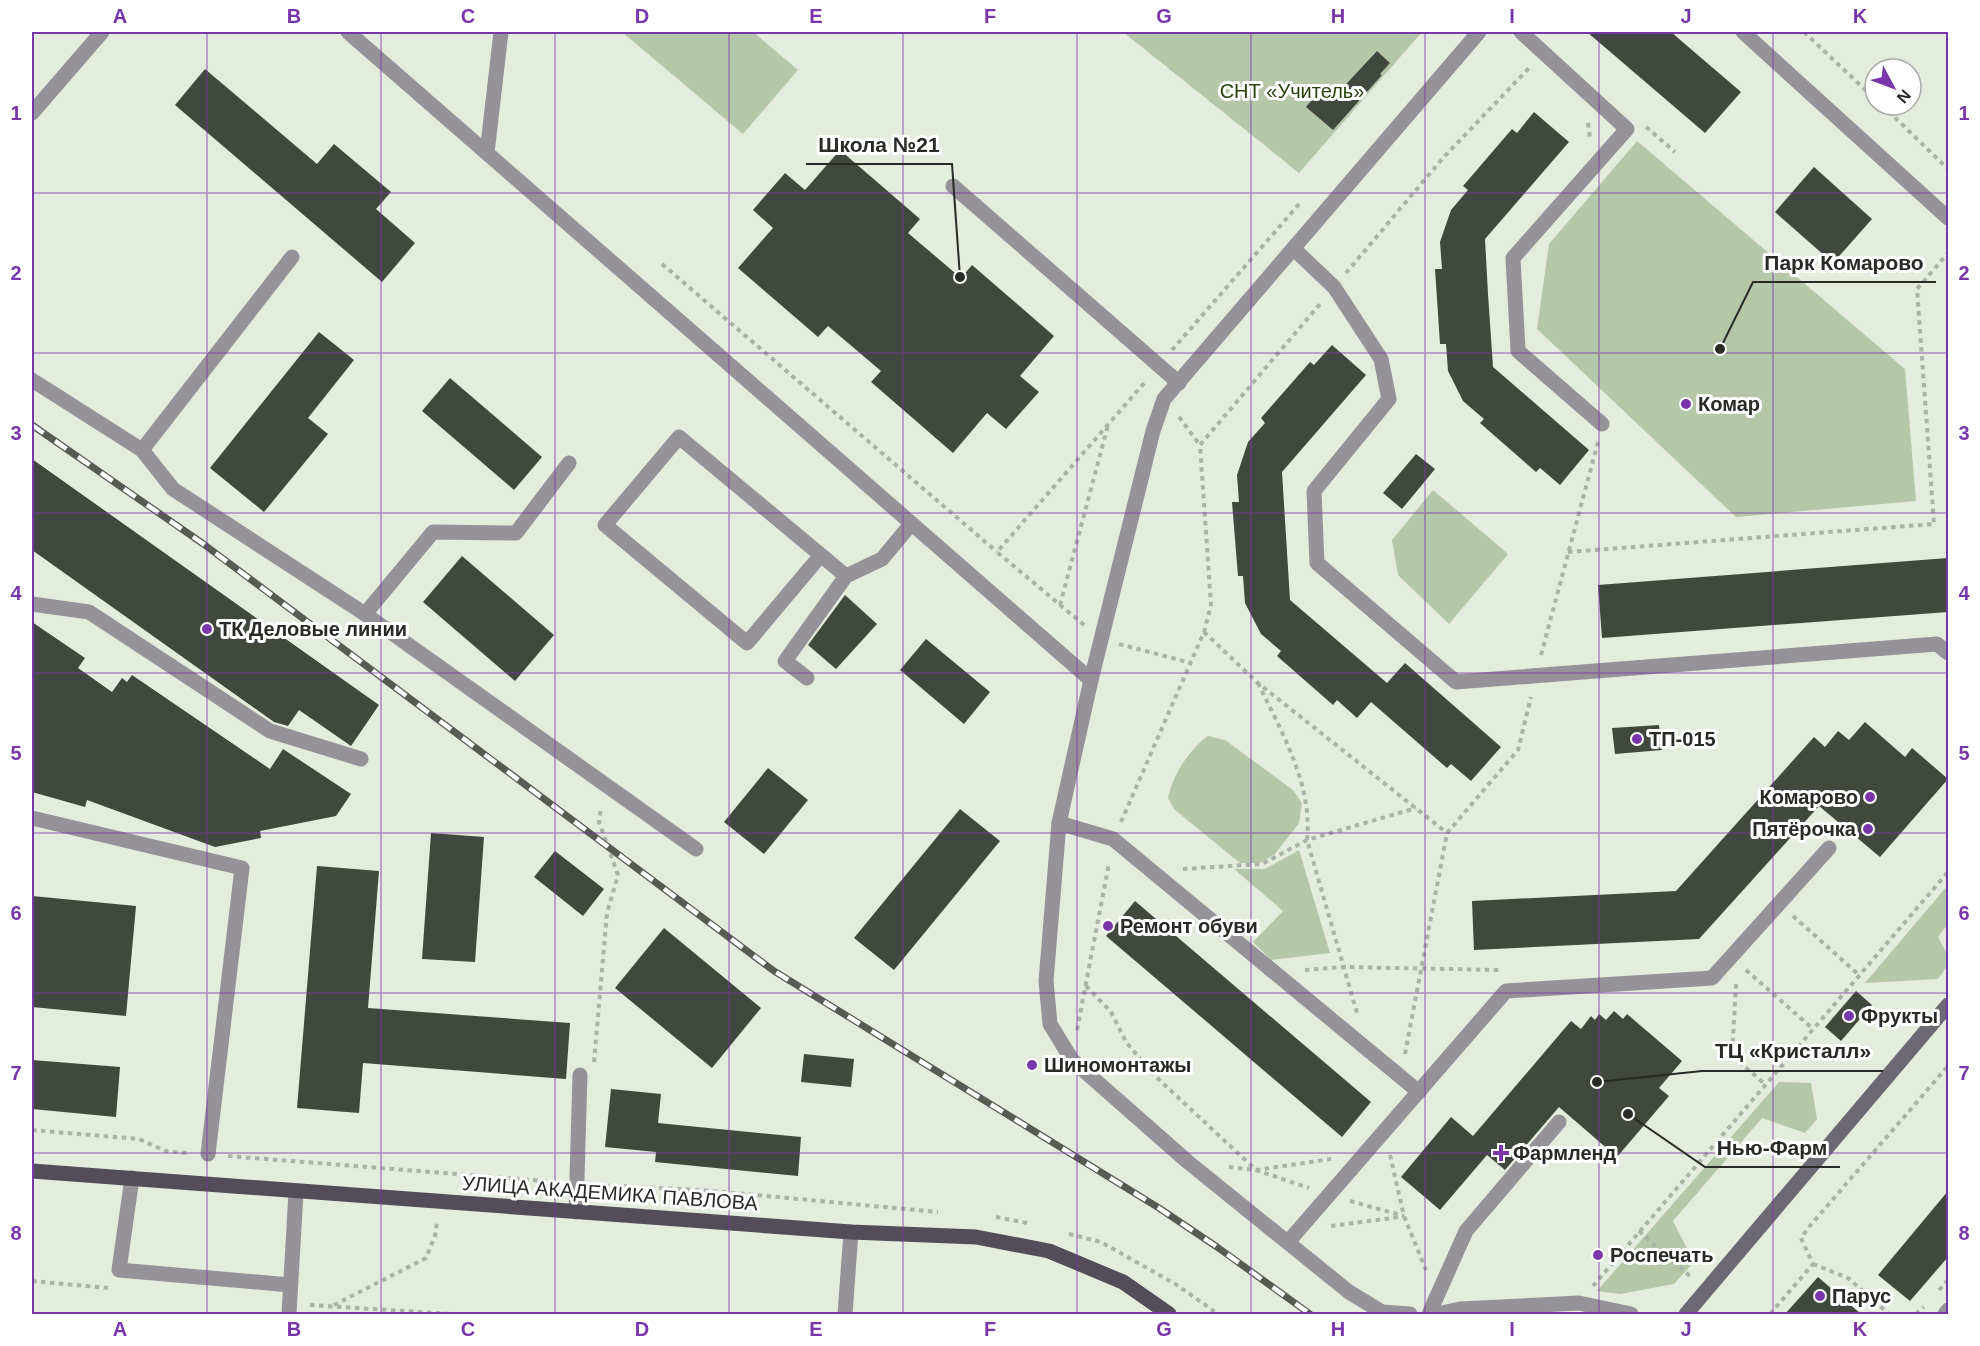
<svg xmlns="http://www.w3.org/2000/svg" width="1980" height="1346" viewBox="0 0 1980 1346" font-family="Arial,sans-serif">
<style>
.green{fill:#b5c7a9}
.building{fill:#41483d}
.lines{fill:none;stroke-linecap:round;stroke-linejoin:round}
.path{stroke:#abb2a6;stroke-width:4;stroke-dasharray:4.5 4.5;stroke-linecap:butt}
.lane{stroke:#959298;stroke-width:15}
.street{stroke:#959298;stroke-width:15}
.secondary{stroke:#6d6972;stroke-width:15}
.primary{stroke:#524d57;stroke-width:15}
.rail-casing{stroke:#575b54;stroke-width:7}
.rail{stroke:#fff;stroke-width:4.5;stroke-dasharray:14;stroke-linecap:butt}
.grid{fill:none;stroke:#7936ab;stroke-width:1.5;stroke-opacity:0.55}
.poi-dot{fill:#7936ab;stroke:#fff;stroke-width:2}
.labels{text-anchor:middle;dominant-baseline:central;stroke-width:6;stroke-linejoin:round;paint-order:stroke}
.park-label{font-size:20px;fill:#274209;stroke:#fff}
.poi-label{font-size:20px;font-weight:bold;fill:#272a25;stroke:#fff;text-anchor:start}
.street-label{font-size:20px;fill:#272a25;stroke:#fff}
.leader{fill:none;stroke:#272a25;stroke-width:2}
.callout-dot{fill:#272a25;stroke:#fff;stroke-width:2}
.callout-label{font-size:21px;text-anchor:middle;font-weight:bold;fill:#272a25;stroke:#fff;stroke-width:6;stroke-linejoin:round;paint-order:stroke}
.neatline{fill:none;stroke:#7936ab;stroke-width:2}
.grid-label{font-size:20px;text-anchor:middle;font-weight:bold;fill:#7936ab}
</style>
<rect width="100%" height="100%" fill="#e4ecde"/>
<g class="green">
<polygon points="622,32 753,32 798,70 743,134"/>
<polygon points="1123,32 1422,32 1299,173"/>
<polygon points="1637,141 1905,369 1916,501 1736,517 1537,329 1549,244"/>
<polygon points="1433,490 1508,554 1449,624 1398,575 1392,540"/>
<path d="M1208 736 1225 740 1293 790 1302 803 1299 823 1275 854 1260 863H1240L1175 810 1168 798C1173 774 1189 750 1208 736Z"/>
<polygon points="1299,850 1330,953 1271,960 1253,942 1283,911 1234,869 1265,869"/>
<path d="M1948 885V924L1938 937C1949 958 1954 959 1938 979L1865 983Z"/>
<polygon points="1779,1082 1811,1083 1817,1119 1805,1133 1762,1118 1673,1221 1694,1262 1674,1284 1620,1294 1597,1291"/>
</g>
<g class="building">
<polygon points="1587,32 1671,32 1741,92 1705,133"/>
<polygon points="1377,51 1390,63 1380,74 1382,75 1333,130 1306,107 1323,86 1335,96"/>
<polygon points="205,69 317,164 334,144 391,192 376,209 415,243 382,282 175,105"/>
<polygon points="1534,112 1569,142 1485,239 1488,294 1493,367 1589,450 1560,485 1540,468 1536,472 1480,423 1484,419 1463,401 1448,371 1446,344 1440,344 1435,269 1442,269 1440,242 1451,210 1468,190 1463,186 1512,129 1517,133"/>
<polygon points="840,150 920,219 908,233 961,278 972,265 1054,336 1020,376 1039,392 1006,429 987,413 953,453 871,382 881,371 828,326 818,337 738,268 773,228 753,210 785,173 805,190"/>
<polygon points="1814,167 1872,219 1833,263 1775,212"/>
<polygon points="319,332 354,360 308,418 328,434 264,512 210,468"/>
<polygon points="1332,345 1366,375 1282,472 1290,600 1387,683 1405,663 1501,747 1471,781 1451,764 1447,768 1371,702 1357,718 1337,700 1333,705 1277,656 1281,651 1261,634 1245,603 1243,576 1238,576 1232,502 1239,502 1237,475 1248,442 1265,423 1261,418 1310,362 1314,365"/>
<polygon points="450,378 542,457 514,490 422,411"/>
<polygon points="1416,454 1435,469 1402,509 1383,493"/>
<polygon points="32,459 379,705 351,746 299,710 288,726 274,722 32,550"/>
<polygon points="462,556 554,635 515,681 423,602"/>
<polygon points="1948,558 1948,612 1602,638 1598,585"/>
<polygon points="845,595 877,624 836,669 808,645"/>
<polygon points="32,622 85,658 78,668 112,692 122,678 127,682 132,675 270,769 283,749 351,794 336,816 260,831 261,838 215,847 87,800 85,807 32,792"/>
<polygon points="926,639 990,692 964,724 900,670"/>
<polygon points="1865,722 1905,757 1912,748 1948,779 1880,857 1819,806 1699,939 1474,950 1472,901 1676,891 1814,737 1825,747 1838,731 1849,740"/>
<polygon points="1659,725 1662,750 1615,754 1612,728"/>
<polygon points="768,768 808,800 764,854 724,822"/>
<polygon points="960,809 1000,841 894,970 854,938"/>
<polygon points="431,833 484,837 475,962 422,959"/>
<polygon points="555,851 604,889 583,916 534,877"/>
<polygon points="317,866 379,871 368,1008 570,1023 566,1079 363,1063 359,1113 297,1108"/>
<polygon points="32,896 136,906 126,1016 32,1007"/>
<polygon points="1135,901 1371,1102 1342,1137 1106,936"/>
<polygon points="664,928 761,1008 712,1068 615,988"/>
<polygon points="1856,991 1872,1005 1841,1041 1825,1027"/>
<polygon points="1614,1011 1623,1019 1627,1014 1682,1061 1659,1088 1669,1096 1617,1157 1559,1107 1505,1170 1487,1155 1440,1210 1401,1177 1451,1117 1473,1136 1571,1021 1581,1029 1591,1016 1595,1020 1599,1014 1606,1020"/>
<polygon points="804,1054 854,1059 851,1087 801,1082"/>
<polygon points="32,1060 120,1067 116,1117 32,1109"/>
<polygon points="611,1089 661,1094 658,1123 801,1137 798,1176 655,1162 656,1152 605,1147"/>
<polygon points="1948,1191 1948,1257 1910,1301 1878,1275"/>
<polygon points="1818,1277 1861,1314 1785,1314"/>
</g>
<g class="lines">
<g class="path">
<polyline points="1804,32 1875,99"/>
<polyline points="1882,105 1948,169"/>
<polyline points="1588,123 1590,139"/>
<polyline points="1646,127 1675,152"/>
<polyline points="662,264 997,552"/>
<polyline points="1346,273 1443,158 1529,68"/>
<polyline points="1172,350 1301,202"/>
<polyline points="1179,417 1200,445"/>
<polyline points="1568,552 1934,524 1917,289 1948,253"/>
<polyline points="1060,605 1108,425"/>
<polyline points="1084,625 997,552 1146,381"/>
<polyline points="1204,632 1258,683 1447,833"/>
<polyline points="1119,644 1191,663"/>
<polyline points="1541,655 1598,442"/>
<path d="M1258 683C1281 731 1313 785 1307 840L1357 1013"/>
<polyline points="1121,822 1204,632 1211,605 1200,445 1320,304"/>
<polyline points="1183,869 1262,864 1307,840 1416,808"/>
<polyline points="1793,916 1859,975"/>
<polyline points="1305,970 1344,967 1499,970"/>
<polyline points="1746,970 1813,1029"/>
<polyline points="1736,984 1732,1056 1765,1084"/>
<polyline points="1086,986 1111,1012 1126,1042 1154,1075 1256,1170 1331,1159"/>
<polyline points="1077,1030 1109,863"/>
<polyline points="1405,1054 1447,833 1518,750 1531,697"/>
<polyline points="594,1062 607,913 618,875 599,822 601,808"/>
<polyline points="32,1130 139,1139 165,1151 187,1153"/>
<polyline points="1390,1155 1404,1216 1426,1270"/>
<polyline points="228,1156 558,1182"/>
<polyline points="1229,1167 1256,1170 1309,1188"/>
<polyline points="596,1185 702,1190 938,1212"/>
<polyline points="1350,1201 1404,1216"/>
<polyline points="996,1217 1027,1223"/>
<polyline points="1331,1226 1400,1217"/>
<polyline points="1639,1231 1691,1277"/>
<polyline points="1069,1234 1101,1242 1177,1285 1218,1314"/>
<polyline points="1813,1264 1848,1278 1889,1314"/>
<polyline points="32,1281 108,1288"/>
<polyline points="1593,1286 1948,872"/>
<polyline points="1939,1290 1948,1280"/>
<polyline points="310,1305 451,1314"/>
<polyline points="334,1305 426,1258 435,1236 437,1221"/>
<polyline points="1770,1314 1813,1264 1801,1238 1809,1227 1948,1066"/>
<polyline points="1916,1314 1924,1307"/>
</g>
<g class="lane">
<polyline points="348,32 1091,680"/>
<polyline points="1521,32 1627,129 1513,258 1518,351 1602,424"/>
<polyline points="32,113 102,32"/>
<polyline points="487,153 501,32"/>
<polyline points="953,186 1179,383"/>
<polyline points="1294,249 1334,287 1381,359 1389,399 1314,491 1317,563 1456,682 1937,644 1948,653"/>
<polyline points="32,380 142,450 173,489 365,614 433,532 516,533 569,463"/>
<polyline points="142,450 292,257"/>
<polyline points="821,555 747,643 605,525 679,437 846,576"/>
<polyline points="32,604 89,612 270,731 361,759"/>
<polyline points="365,614 696,849"/>
<polyline points="807,678 785,661 846,576 882,559 911,524"/>
<polyline points="32,818 242,868 208,1154"/>
<polyline points="1059,823 1113,839 1419,1092"/>
<polyline points="132,1178 119,1270 290,1285"/>
<polyline points="1288,1242 1506,991 1712,978 1829,848"/>
<polyline points="289,1314 296,1192"/>
<polyline points="845,1314 851,1232"/>
<polyline points="1429,1314 1466,1231 1559,1122"/>
<polyline points="1945,1314 1948,1310"/>
</g>
<g class="street">
<polyline points="1743,32 1948,218"/>
<polyline points="576,1212 580,1075"/>
<polyline points="1410,1314 1382,1312 1349,1292 1188,1162 1072,1060 1050,1024 1046,981 1059,823 1091,680 1153,431 1164,399 1479,32"/>
<polyline points="1437,1314 1460,1309 1579,1303 1631,1314"/>
</g>
<polyline class="secondary" points="1686,1314 1948,1005"/>
<polyline class="primary" points="32,1171 851,1232 976,1237 1049,1251 1123,1282 1169,1314"/>
<g class="rail-casing">
<polyline id="rail" points="32,425 202,543 774,971 1159,1208 1217,1247 1310,1314"/>
</g>
<use href="#rail" class="rail"/>
</g>
<path class="grid" d="M207 32V1314M381 32V1314M555 32V1314M729 32V1314M903 32V1314M1077 32V1314M1251 32V1314M1425 32V1314M1599 32V1314M1773 32V1314M32 193H1948M32 353H1948M32 513H1948M32 673H1948M32 833H1948M32 993H1948M32 1153H1948"/>
<g class="poi-dot">
<circle cx="1686" cy="404" r="6"/>
<circle cx="207" cy="629" r="6"/>
<circle cx="1637" cy="739" r="6"/>
<circle cx="1870" cy="797" r="6"/>
<circle cx="1868" cy="829" r="6"/>
<circle cx="1108" cy="926" r="6"/>
<circle cx="1849" cy="1016" r="6"/>
<circle cx="1032" cy="1065" r="6"/>
<path d="M1498 1144h6v6h6v6h-6v6h-6v-6h-6v-6h6z"/>
<circle cx="1598" cy="1255" r="6"/>
<circle cx="1820" cy="1296" r="6"/>
</g>
<g class="labels">
<g class="park-label">
<text x="1292" y="91">СНТ «Учитель»</text>
</g>
<g class="poi-label">
<text x="1698" y="404">Комар</text>
<text x="219" y="629">ТК Деловые линии</text>
<text x="1649" y="739">ТП-015</text>
<text x="1858" y="797" text-anchor="end">Комарово</text>
<text x="1856" y="829" text-anchor="end">Пятёрочка</text>
<text x="1120" y="926">Ремонт обуви</text>
<text x="1861" y="1016">Фрукты</text>
<text x="1044" y="1065">Шиномонтажы</text>
<text x="1513" y="1153">Фармленд</text>
<text x="1610" y="1255">Роспечать</text>
<text x="1832" y="1296">Парус</text>
</g>
<g class="street-label">
<text transform="translate(610 1193) rotate(4)">УЛИЦА АКАДЕМИКА ПАВЛОВА</text>
</g>
</g>
<path class="leader" d="M960 277L952 164H806M1720 349L1753 282H1936M1597 1082L1702 1071H1883M1628 1114L1705 1167H1840"/>
<g class="callout-dot">
<circle cx="960" cy="277" r="6"/>
<circle cx="1720" cy="349" r="6"/>
<circle cx="1597" cy="1082" r="6"/>
<circle cx="1628" cy="1114" r="6"/>
</g>
<g class="callout-label">
<text x="879" y="152">Школа №21</text>
<text x="1844" y="270">Парк Комарово</text>
<text x="1793" y="1058">ТЦ «Кристалл»</text>
<text x="1772" y="1155">Нью-Фарм</text>
</g>
<rect width="1980" height="1346" fill="none" stroke="#ffffff" stroke-width="66"/>
<g transform="translate(1893 87) rotate(131)"><circle r="28" fill="#ffffff" stroke="#a9aaa8" stroke-width="1.5"/>
<path d="M0-4.5L10 22L0 15L-10 22Z" fill="#7936ab"/>
<text y="-9" font-size="16" font-weight="bold" text-anchor="middle" fill="#272a25">N</text>
</g>
<rect x="33" y="33" width="1914" height="1280" class="neatline"/>
<g class="grid-label">
<text x="120" y="23">A</text>
<text x="294" y="23">B</text>
<text x="468" y="23">C</text>
<text x="642" y="23">D</text>
<text x="816" y="23">E</text>
<text x="990" y="23">F</text>
<text x="1164" y="23">G</text>
<text x="1338" y="23">H</text>
<text x="1512" y="23">I</text>
<text x="1686" y="23">J</text>
<text x="1860" y="23">K</text>
<text x="16" y="120">1</text>
<text x="1964" y="120">1</text>
<text x="16" y="280">2</text>
<text x="1964" y="280">2</text>
<text x="16" y="440">3</text>
<text x="1964" y="440">3</text>
<text x="16" y="600">4</text>
<text x="1964" y="600">4</text>
<text x="16" y="760">5</text>
<text x="1964" y="760">5</text>
<text x="16" y="920">6</text>
<text x="1964" y="920">6</text>
<text x="16" y="1080">7</text>
<text x="1964" y="1080">7</text>
<text x="16" y="1240">8</text>
<text x="1964" y="1240">8</text>
<text x="120" y="1336">A</text>
<text x="294" y="1336">B</text>
<text x="468" y="1336">C</text>
<text x="642" y="1336">D</text>
<text x="816" y="1336">E</text>
<text x="990" y="1336">F</text>
<text x="1164" y="1336">G</text>
<text x="1338" y="1336">H</text>
<text x="1512" y="1336">I</text>
<text x="1686" y="1336">J</text>
<text x="1860" y="1336">K</text>
</g>
</svg>
